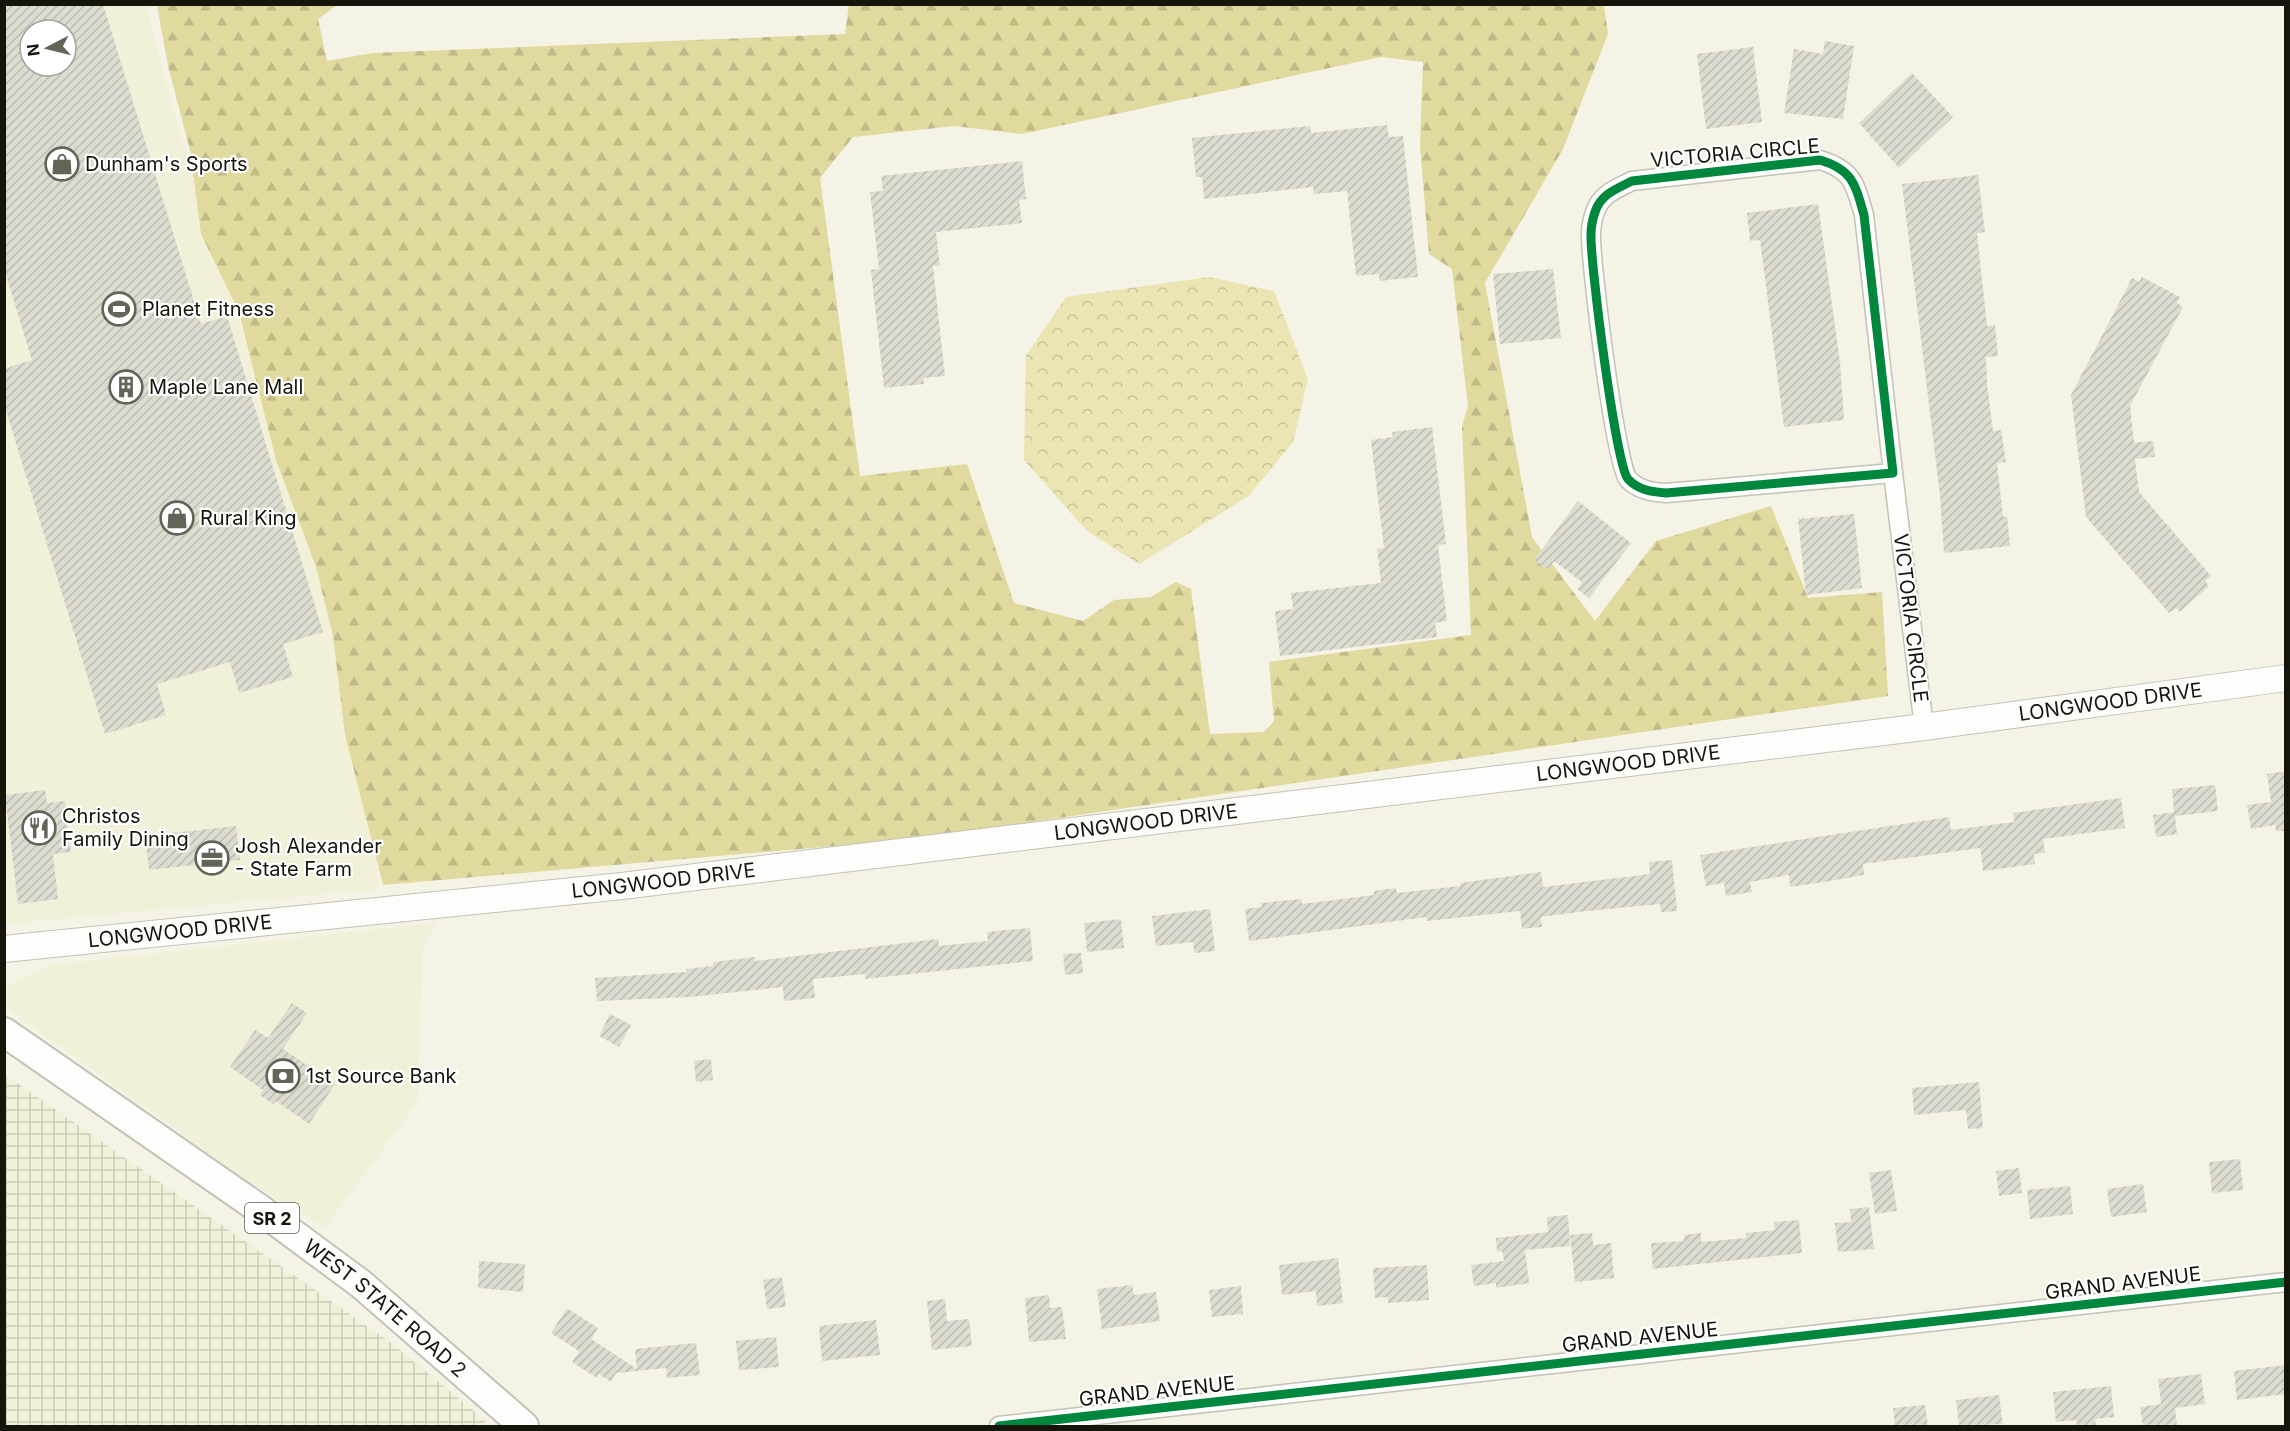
<svg xmlns="http://www.w3.org/2000/svg" width="2290" height="1431" viewBox="0 0 2290 1431" font-family="Inter,sans-serif">
<style>
.built{fill:#f2f0d8;fill-rule:evenodd}
.industrial{fill:url(#industrial-grid)}
.forest{fill:url(#forest-firs);fill-rule:evenodd}
.park{fill:url(#park-crowns)}
.building{fill:url(#building-hatch);fill-rule:evenodd}
.lines{fill:none;stroke-linecap:round;stroke-linejoin:round}
.minor-casing{stroke:#c3c2b7;stroke-width:21}
.secondary-casing{stroke:#c3c2b7;stroke-width:28}
.primary-casing{stroke:#c3c2b7;stroke-width:32}
.minor{stroke:#fdfdfb;stroke-width:18}
.secondary{stroke:#fdfdfb;stroke-width:26}
.primary{stroke:#fdfdfb;stroke-width:28}
.cycleway-casing{stroke:#fff;stroke-width:13}
.cycleway{stroke:#00873e;stroke-width:9}
.labels{text-anchor:middle;dominant-baseline:central;stroke-width:4.5;stroke-linejoin:round;paint-order:stroke}
.shield{fill:#fff;stroke:#5c5b55;stroke-width:1.5}
.shield-label{font-size:18px;font-weight:bold;fill:#16150c}
.street-label{font-size:20px;fill:#16150c;stroke:#fff}
.poi-label{font-size:20px;fill:#16150c;stroke:#fff;text-anchor:start}
</style>
<defs>
<pattern id="industrial-grid" width="8" height="8" patternUnits="userSpaceOnUse" patternTransform="scale(1.5)"><rect width="8" height="8" fill="#f2f0d8"/><path d="M0 4h8M4 0v8" fill="none" stroke="#cfcdb8"/></pattern>
<pattern id="forest-firs" width="22" height="20" patternUnits="userSpaceOnUse" patternTransform="scale(1.5)"><rect width="22" height="20" fill="#e0da9f"/><path d="M5 1l3.5 6h-7zM16 11l3.5 6h-7z" fill="#bfba88"/></pattern>
<pattern id="park-crowns" width="20" height="18" patternUnits="userSpaceOnUse" patternTransform="scale(1.5)"><rect width="20" height="18" fill="#eae5b2"/><path d="M2 6a3 3 0 1 1 6 0M12 15a3 3 0 1 1 6 0" fill="none" stroke="#c8c498"/></pattern>
<pattern id="building-hatch" width="6" height="6" patternUnits="userSpaceOnUse" patternTransform="scale(1.5)"><rect width="6" height="6" fill="#dddcd1"/><path d="M-1 1l2-2M0 6l6-6M5 7l2-2" fill="none" stroke="#bdbcb2"/></pattern>
</defs>
<rect width="100%" height="100%" fill="#f4f3e5"/>
<g class="built">
<path d="M5 5H146L175 116 369 731 378 889 5 924ZM30 30H66V66H30Z"/>
<polygon points="436,923 423,946 417,1103 325,1227 250,1183 12,1012 5,1003 4,987 51,965"/>
</g>
<polygon class="industrial" points="4,1074 390,1342 486,1421 480,1426 5,1426"/>
<path class="forest" d="M849 4 1604 5 1608 34 1563 149 1485 283 1532 537 1595 621 1656 541 1771 506 1808 598 1882 592 1888 696 915 839 383 885 345 735 333 636 316 567 276 460 239 312 201 234 190 150 168 66 157 5H337L318 19 327 61 373 53 845 34ZM1381 57 1423 62 1420 145 1429 254 1452 269 1468 406 1462 426 1471 635 1269 662 1274 721 1264 732 1210 734 1191 589 1176 582 1151 597 1114 600 1083 621 1014 603 967 464 860 476 820 178 853 137 954 126 1022 134Z"/>
<polygon class="park" points="1209,277 1274,291 1308,379 1293,442 1249,496 1139,564 1087,531 1024,460 1026,356 1066,297"/>
<g class="building">
<path d="M4 4H103L201 324 227 316 323 632 283 644 293 677 239 693 230 662 157 684 166 715 105 734 4 404V369L32 360 4 269ZM30 30H66V66H30Z"/>
<polygon points="1825,41 1854,46 1843,119 1784,113 1794,49 1823,54"/>
<polygon points="1753,47 1762,122 1706,129 1697,54"/>
<polygon points="1912,73 1953,117 1899,168 1859,123"/>
<polygon points="1387,125 1389,137 1403,136 1418,277 1379,281 1379,274 1356,276 1347,191 1314,194 1313,187 1204,199 1202,177 1196,177 1192,138 1310,126 1311,133"/>
<polygon points="1022,161 1026,199 1019,200 1022,223 936,232 940,266 933,266 945,376 923,378 924,384 884,388 871,270 879,269 870,192 883,191 881,176"/>
<polygon points="1978,175 1985,232 1977,233 1987,326 1995,325 1998,356 1986,357 1987,384 1993,431 2001,430 2006,462 1997,463 2003,517 2007,516 2010,546 1944,553 1940,495 1902,184"/>
<polygon points="1818,204 1840,362 1844,420 1784,427 1760,240 1750,241 1747,213"/>
<polygon points="1553,269 1561,338 1500,344 1493,274"/>
<polygon points="2142,277 2180,297 2177,303 2183,307 2130,406 2134,443 2153,441 2155,457 2135,459 2139,492 2211,576 2205,581 2209,586 2180,612 2176,608 2169,613 2086,517 2071,395 2132,278 2139,282"/>
<polygon points="1432,427 1446,544 1438,545 1447,621 1435,623 1437,637 1280,656 1275,611 1293,609 1291,593 1381,583 1377,549 1384,548 1371,440 1393,437 1392,432"/>
<polygon points="1578,501 1631,543 1589,598 1577,589 1582,582 1554,561 1548,570 1534,560"/>
<polygon points="1854,514 1862,588 1806,595 1798,519"/>
<polygon points="2286,771 2286,831 2276,831 2275,825 2251,829 2247,805 2271,802 2267,774"/>
<polygon points="2215,785 2218,811 2175,816 2177,834 2156,837 2153,815 2174,812 2172,789"/>
<polygon points="45,790 47,803 65,801 71,852 53,854 58,899 18,904 5,795"/>
<polygon points="2121,798 2125,828 2043,839 2045,853 2034,854 2035,864 1983,871 1980,848 1863,864 1864,875 1824,882 1790,887 1789,875 1750,882 1752,892 1726,896 1724,883 1706,886 1700,855 1949,817 1951,830 2014,822 2013,813"/>
<polygon points="236,826 240,860 149,870 145,836"/>
<polygon points="1672,860 1677,911 1661,912 1660,904 1586,911 1541,917 1542,927 1522,929 1520,911 1427,921 1426,917 1249,941 1245,909 1262,907 1261,903 1301,899 1302,904 1374,895 1374,891 1396,888 1397,893 1460,886 1460,883 1541,872 1543,887 1650,874 1649,862"/>
<polygon points="1210,909 1215,951 1194,953 1193,942 1156,946 1152,916"/>
<polygon points="1121,919 1124,948 1087,952 1084,923"/>
<polygon points="1030,928 1033,961 865,979 865,974 813,979 815,998 784,1001 783,987 689,997 597,1001 595,978 687,972 686,969 713,966 713,962 755,957 755,961 938,939 939,946 988,941 987,932"/>
<polygon points="1081,953 1083,973 1065,975 1063,954"/>
<polygon points="292,1003 307,1013 283,1049 335,1084 309,1124 276,1101 273,1104 260,1095 263,1090 230,1067 255,1030 268,1038"/>
<polygon points="610,1014 631,1025 619,1047 599,1036"/>
<polygon points="711,1059 713,1080 696,1082 694,1061"/>
<polygon points="1979,1082 1983,1128 1968,1129 1966,1110 1914,1115 1912,1088"/>
<polygon points="2240,1159 2243,1190 2212,1193 2209,1162"/>
<polygon points="2019,1168 2022,1193 1999,1196 1996,1171"/>
<polygon points="1891,1170 1897,1211 1875,1214 1869,1173"/>
<polygon points="2143,1184 2147,1212 2111,1217 2107,1189"/>
<polygon points="2070,1186 2073,1214 2030,1219 2027,1190"/>
<polygon points="1869,1207 1874,1249 1838,1252 1835,1223 1851,1222 1850,1209"/>
<polygon points="1568,1215 1570,1246 1525,1250 1529,1283 1496,1288 1496,1283 1474,1286 1471,1265 1504,1261 1502,1251 1497,1252 1496,1238 1548,1232 1547,1217"/>
<polygon points="1799,1220 1802,1253 1653,1269 1651,1243 1684,1241 1684,1235 1701,1233 1701,1242 1746,1238 1746,1233 1775,1230 1774,1222"/>
<polygon points="1592,1233 1593,1245 1611,1243 1614,1278 1575,1282 1570,1235"/>
<polygon points="1338,1258 1343,1303 1317,1306 1316,1291 1282,1295 1279,1265"/>
<polygon points="479,1261 525,1264 523,1292 478,1288"/>
<polygon points="1427,1265 1429,1300 1388,1303 1388,1297 1375,1298 1373,1268"/>
<polygon points="782,1277 786,1307 767,1309 763,1280"/>
<polygon points="1132,1285 1134,1295 1156,1292 1160,1321 1102,1329 1097,1289"/>
<polygon points="1241,1286 1243,1314 1212,1317 1209,1290"/>
<polygon points="1049,1295 1050,1308 1062,1307 1066,1339 1029,1342 1025,1298"/>
<polygon points="945,1299 947,1321 969,1319 972,1346 932,1350 927,1301"/>
<polygon points="567,1308 598,1328 591,1339 637,1369 635,1349 696,1343 700,1375 667,1378 666,1368 616,1373 611,1382 599,1374 597,1378 572,1362 579,1351 551,1333"/>
<polygon points="876,1320 880,1355 822,1361 819,1326"/>
<polygon points="776,1337 779,1367 739,1370 736,1341"/>
<polygon points="2286,1365 2286,1394 2237,1400 2234,1371"/>
<polygon points="2201,1374 2205,1404 2175,1408 2177,1426 2143,1426 2140,1407 2161,1404 2158,1379"/>
<polygon points="2111,1386 2114,1417 2095,1419 2096,1426 2077,1426 2076,1420 2056,1422 2053,1392"/>
<polygon points="1999,1395 2003,1424 1959,1426 1956,1400"/>
<polygon points="1925,1405 1928,1426 1895,1426 1893,1408"/>
</g>
<g class="lines">
<g class="minor-casing">
<g id="minor">
<path d="M1820 160C1853 170 1855 184 1864 215L1893 473 1666 493C1652 492 1638 490 1628 479 1616 466 1590 262 1591 234 1591 228 1593 218 1595 212 1601 194 1616 189 1632 181Z"/>
<polyline points="1893,473 1924,727"/>
<polyline points="999,1426 2286,1282"/>
</g>
</g>
<g class="secondary-casing">
<g id="secondary">
<path id="s1" d="M4 949 622 886 1924 727 2286 678"/>
</g>
</g>
<g class="primary-casing">
<g id="primary">
<path id="s2" d="M4 1032 261 1210 361 1284 524 1426"/>
</g>
</g>
<use href="#minor" class="minor"/>
<use href="#secondary" class="secondary"/>
<use href="#primary" class="primary"/>
<g class="cycleway-casing">
<g id="cycleway">
<path d="M1820 160C1853 170 1855 184 1864 215L1893 473 1666 493C1652 492 1638 490 1628 479 1616 466 1590 262 1591 234 1591 228 1593 218 1595 212 1601 194 1616 189 1632 181Z"/>
<polyline points="999,1426 2286,1282"/>
</g>
</g>
<use href="#cycleway" class="cycleway"/>
</g>
<defs>
<g id="shop-ring" transform="scale(1.725)"><circle r="9.5" fill="#fff" stroke="#646358" stroke-width="1.5"/><path d="M-5-2.5h2.3a2.7 3.5 0 0 1 5.4 0H5L5.5 6h-11ZM-1.5-2.5h3a1.5 2.3 0 0 0-3 0Z" fill="#646358"/></g>
<g id="stadium-ring" transform="scale(1.725)"><circle r="9.5" fill="#fff" stroke="#646358" stroke-width="1.5"/><path d="M0-5a6.5 5 0 1 0 0 10a6.5 5 0 1 0 0-10ZM-3.5-1.8h7v3.6h-7Z" fill="#646358"/></g>
<g id="building-ring" transform="scale(1.725)"><circle r="9.5" fill="#fff" stroke="#646358" stroke-width="1.5"/><path d="M-4-6H4V6H1V3H-1V6H-4ZM-2.5-4.3h1.7v1.8h-1.7ZM.8-4.3h1.7v1.8H.8ZM-2.5-1h1.7V.8h-1.7ZM.8-1h1.7V.8H.8Z" fill="#646358"/></g>
<g id="restaurant-ring" transform="scale(1.725)"><circle r="9.5" fill="#fff" stroke="#646358" stroke-width="1.5"/><path d="M-5-6h1v4h1v-4h1v4h1v-4h1v5L-1.5 .5V6h-2V.5L-5-1ZM5-6V6H3V1.5H1.5Q1.5-4 5-6Z" fill="#646358"/></g>
<g id="office-ring" transform="scale(1.725)"><circle r="9.5" fill="#fff" stroke="#646358" stroke-width="1.5"/><path d="M-6-3h4V-5.5h4V-3h4V5H-6ZM-1-4.5V-3h2v-1.5ZM-6 0V1H6V0Z" fill="#646358"/></g>
<g id="bank-ring" transform="scale(1.725)"><circle r="9.5" fill="#fff" stroke="#646358" stroke-width="1.5"/><path d="M-6-4H6V4H-6ZM0-2.3a2.3 2.3 0 1 0 0 4.6a2.3 2.3 0 1 0 0-4.6Z" fill="#646358"/></g>
</defs>
<g fill-rule="evenodd">
<use href="#shop-ring" x="62" y="164"/>
<use href="#stadium-ring" x="119" y="309"/>
<use href="#building-ring" x="126" y="387"/>
<use href="#shop-ring" x="177" y="518"/>
<use href="#restaurant-ring" x="39" y="828"/>
<use href="#office-ring" x="212" y="858"/>
<use href="#bank-ring" x="283" y="1076"/>
</g>
<g class="labels">
<rect class="shield" x="245" y="1203" width="54" height="30" rx="4.5"/>
<g class="shield-label">
<text x="272" y="1218">SR 2</text>
</g>
<g class="street-label">
<text transform="translate(1735 153) rotate(-5)">VICTORIA CIRCLE</text>
<text transform="translate(1911 618) rotate(83)">VICTORIA CIRCLE</text>
<text stroke="none"><textPath href="#s1" startOffset="2121">LONGWOOD DRIVE</textPath></text>
<text stroke="none"><textPath href="#s1" startOffset="1635">LONGWOOD DRIVE</textPath></text>
<text stroke="none"><textPath href="#s1" startOffset="1149">LONGWOOD DRIVE</textPath></text>
<text stroke="none"><textPath href="#s1" startOffset="663">LONGWOOD DRIVE</textPath></text>
<text stroke="none"><textPath href="#s1" startOffset="177">LONGWOOD DRIVE</textPath></text>
<text transform="translate(2123 1283) rotate(-7)">GRAND AVENUE</text>
<text stroke="none"><textPath href="#s2" startOffset="471">WEST STATE ROAD 2</textPath></text>
<text transform="translate(1640 1337) rotate(-6)">GRAND AVENUE</text>
<text transform="translate(1157 1391) rotate(-6)">GRAND AVENUE</text>
</g>
<g class="poi-label">
<text x="85" y="164">Dunham's Sports</text>
<text x="142" y="309">Planet Fitness</text>
<text x="149" y="387">Maple Lane Mall</text>
<text x="200" y="518">Rural King</text>
<text x="62" y="816">Christos<tspan x="62" dy="23">Family Dining</tspan></text>
<text x="235" y="846">Josh Alexander<tspan x="235" dy="23">- State Farm</tspan></text>
<text x="306" y="1076">1st Source Bank</text>
</g>
</g>
<rect width="2290" height="1431" fill="none" stroke="#16150c" stroke-width="12"/>
<g transform="translate(48 48) rotate(263)"><circle r="28" fill="#ffffff" stroke="#a2a19e" stroke-width="1.5"/>
<path d="M0-4.5L10 22L0 15L-10 22Z" fill="#646358"/>
<text y="-9" font-size="16" font-weight="bold" text-anchor="middle" fill="#16150c">N</text>
</g>
</svg>
